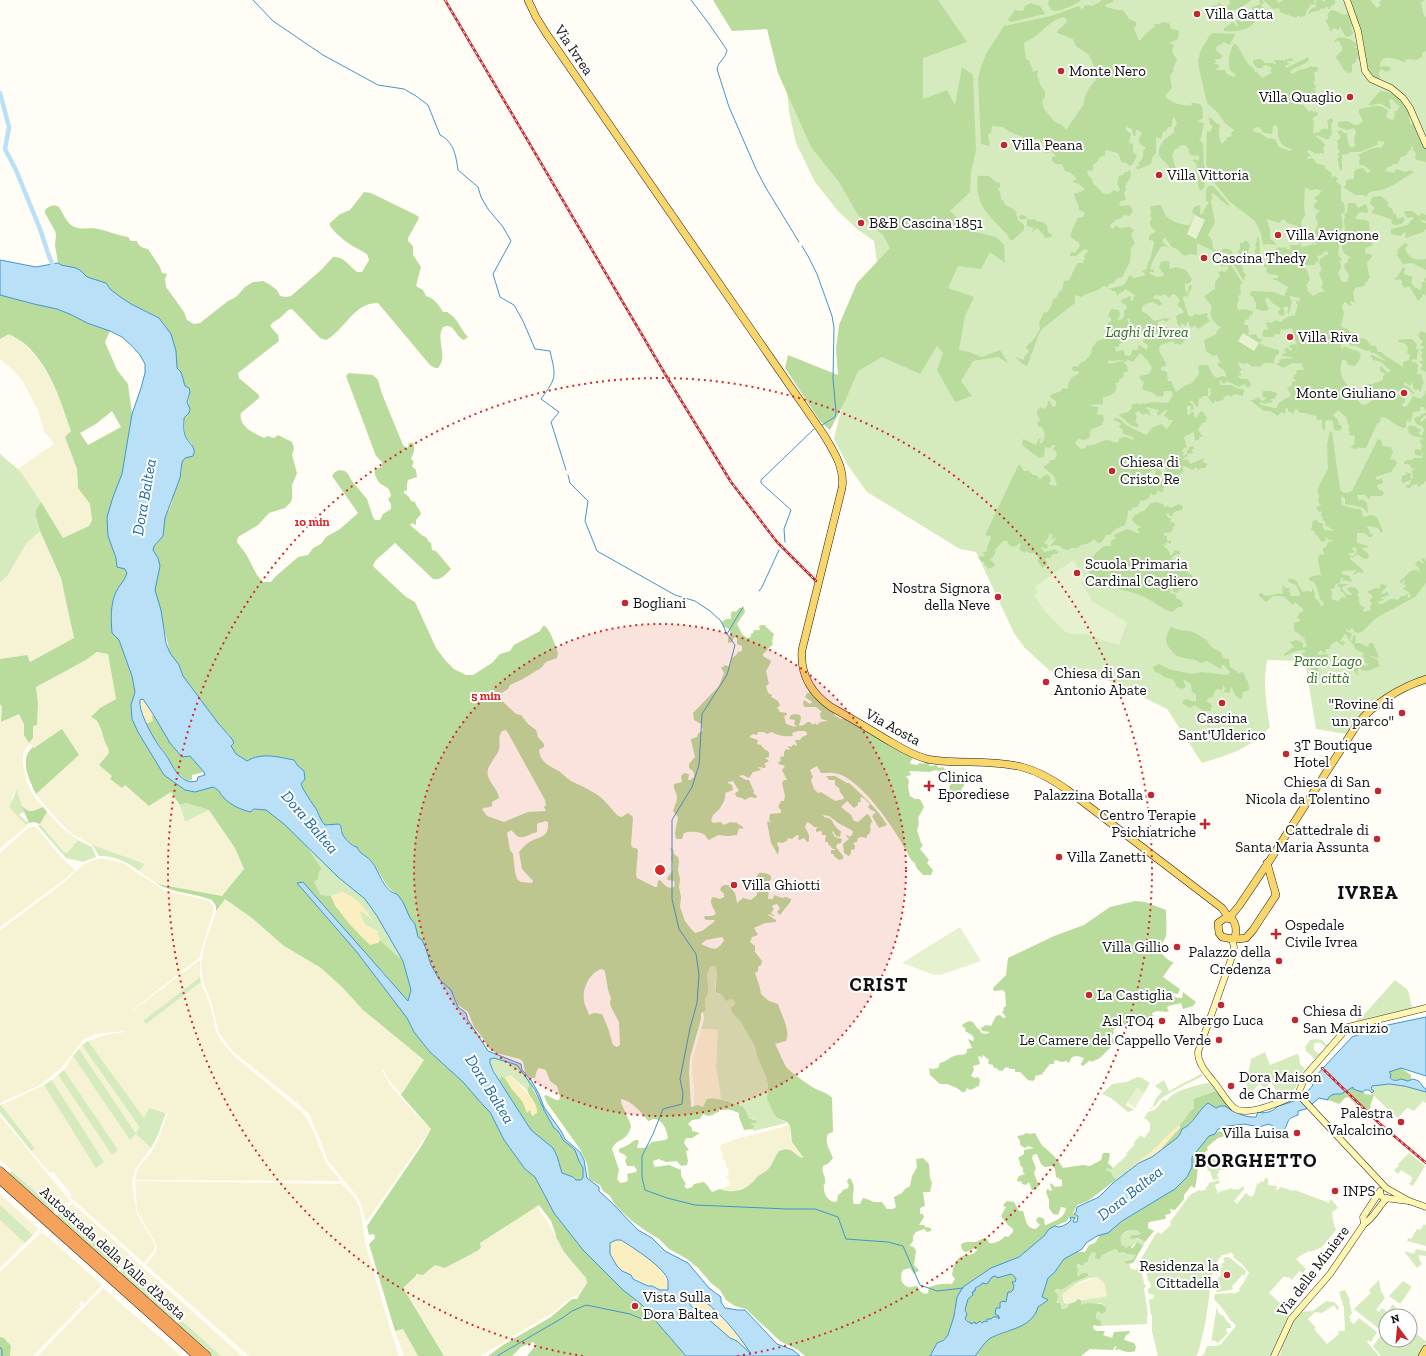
<svg xmlns="http://www.w3.org/2000/svg" width="1426" height="1356" viewBox="0 0 1426 1356" font-family="'Zilla Slab',serif">
<style>
.farmland{fill:#f6f3d4}
.green{fill:#d5ebbd}
.forest{fill:#b9dc9c;fill-rule:evenodd}
.sand{fill:#fbeec1}
.pitch{fill:#e6f2cf}
.plaza{fill:#f1ede2}
.water{fill:#b9e0f7;stroke:#3f96cf;fill-rule:evenodd}
.lines{fill:none;stroke-linecap:round;stroke-linejoin:round}
.stream{stroke:#3f96cf;stroke-width:1}
.canal{stroke:#b9e0f7;stroke-width:4.5}
.secondary-casing{stroke:#333;stroke-width:7}
.primary-casing{stroke:#222;stroke-width:8}
.highway-casing{stroke:#222;stroke-width:9}
.secondary{stroke:#fff6b0;stroke-width:6}
.primary{stroke:#f9d66b;stroke-width:7}
.highway{stroke:#f5a25d;stroke-width:8}
.rail-casing{stroke:#c4262e;stroke-width:2.5}
.rail{stroke:#fff;stroke-width:1;stroke-dasharray:3;stroke-linecap:butt}
.ring{fill:none;stroke:#d62828;stroke-width:2;stroke-dasharray:2 4}
.poi-dot{fill:#c4262e;stroke:#fff;stroke-width:1.5}
.labels{text-anchor:middle;dominant-baseline:central;stroke-width:4;stroke-linejoin:round;paint-order:stroke}
.poi-label{font-size:15px;fill:#111;stroke:#fff;text-anchor:start}
.street-label{font-size:15px;fill:#111;stroke:#fff}
.park-label{font-size:15px;font-style:italic;fill:#2f6b1f;stroke:#fff}
.water-label{font-size:16px;font-style:italic;fill:#1768a6;stroke:#fff}
.district-label{font-size:19px;font-weight:bold;letter-spacing:1px;fill:#111;stroke:#fff}
.centre{fill:#d62828;stroke:#fff;stroke-width:2}
.ring-label{font-size:12px;text-anchor:middle;font-weight:bold;fill:#d62828;stroke:#fff;stroke-width:4;stroke-linejoin:round;paint-order:stroke}
</style>
<rect width="100%" height="100%" fill="#fffdf5"/>
<g class="farmland">
<polygon points="9,334 24,344 39,360 55,385 71,431 65,437 77,469 78,488 90,504 92,521 89,526 63,538 41,502 18,469 54,444 44,431 38,410 23,382 16,373 0,359 0,339"/>
<polygon points="40,531 61,578 74,638 30,662 26,655 0,659 0,583 8,575 26,544"/>
<polygon points="97,652 108,654 116,699 100,708 92,717 95,719 99,725 104,741 109,749 110,753 99,765 112,776 110,779 125,785 149,806 171,792 180,805 185,822 209,810 235,848 244,869 222,896 157,884 139,871 145,864 90,844 72,834 54,816 36,794 79,755 34,748 30,744 26,747 23,755 23,764 27,783 34,797 43,807 32,811 27,810 22,806 15,789 10,807 26,825 26,827 0,848 0,704 2,707 1,722 19,713 24,724 24,735 29,743 33,738 33,725 37,724 38,704 36,687 86,660"/>
<polygon points="47,812 62,828 78,840 67,853 64,852 40,824"/>
<polygon points="35,826 59,855 75,870 65,879 0,927 0,853 28,828"/>
<polygon points="100,858 115,861 123,863 165,891 207,900 213,905 214,909 199,958 131,1011 132,1011 200,960 200,977 143,1021 146,1024 201,982 210,1005 216,1031 221,1041 234,1056 304,1114 313,1130 326,1163 341,1181 135,1180 137,1171 139,1167 151,1153 158,1140 168,1113 149,1108 144,1119 88,1041 105,1035 125,1032 124,1031 96,1034 84,1039 62,1067 40,1085 0,1103 0,930 62,884 84,864"/>
<polygon points="225,898 252,918 284,946 321,968 342,987 363,1010 424,1060 401,1095 387,1077 383,1069 382,1070 390,1085 415,1113 431,1129 366,1222 361,1205 356,1195 328,1161 314,1125 309,1114 297,1103 236,1054 229,1047 219,1033 212,1005 203,981 201,965 204,947 216,911"/>
<polygon points="706,1028 716,1029 718,1031 716,1066 721,1099 710,1099 703,1107 698,1105 694,1107 694,1087 692,1075 692,1061 701,1029"/>
<polygon points="82,1045 139,1128 136,1134 151,1148 135,1170 132,1182 137,1214 155,1245 154,1251 144,1263 70,1197 72,1195 53,1172 50,1173 31,1151 35,1147 1,1105 44,1085 97,1168 104,1162 52,1080 58,1075 112,1155 118,1150 64,1070 73,1056 130,1139 135,1134 79,1049"/>
<polygon points="0,1116 70,1201 57,1210 0,1160"/>
<polygon points="789,1125 790,1127 790,1137 792,1142 803,1157 802,1158 792,1151 786,1149 779,1151 768,1169 758,1176 751,1184 737,1191 728,1192 723,1190 723,1188 728,1186 730,1183 728,1178 726,1178 729,1174 725,1161 722,1159 723,1155 719,1146 733,1140"/>
<polygon points="135,1181 342,1184 353,1195 359,1206 362,1220 365,1242 389,1325 399,1356 249,1356 146,1265 156,1251 157,1246 140,1216 137,1210"/>
<polygon points="0,1194 39,1229 33,1235 0,1205"/>
<polygon points="73,1204 130,1255 120,1266 60,1212"/>
<polygon points="536,1206 547,1221 564,1252 586,1278 587,1283 580,1295 571,1297 554,1312 480,1356 444,1356 402,1288 416,1277 416,1273 432,1268 435,1264 445,1268 477,1251 480,1243"/>
<polygon points="0,1220 25,1243 0,1268"/>
<polygon points="42,1232 102,1285 84,1304 83,1304 84,1302 81,1301 79,1305 82,1305 33,1356 10,1356 11,1346 4,1338 0,1337 0,1272"/>
<polygon points="131,1257 175,1296 242,1356 221,1356 202,1340 121,1267"/>
<polygon points="1096,1277 1100,1278 1104,1283 1107,1294 1105,1297 1098,1299 1078,1299 1076,1302 1069,1304 1064,1303 1062,1295 1070,1287"/>
<polygon points="103,1288 170,1346 181,1356 38,1356"/>
<polygon points="403,1328 418,1356 404,1356 395,1331"/>
</g>
<g class="green">
<path d="M718 0H1426V685L1410 689 1368 717 1353 735 1316 729 1305 661 1267 660C1263 684 1266 703 1270 727 1249 749 1231 754 1202 763L1167 709 1123 687 1107 680 1084 678 1050 671 1024 647 1014 633 976 552 960 549 867 492 847 464 834 439 877 263 874 241 857 229 838 211 815 182 796 143 789 112 781 31Z"/>
<path d="M0 454 20 471 41 502C33 514 36 518 40 531L26 544 8 575 0 583Z"/>
<polygon points="16,789 25,814 22,812 19,815 27,822 28,821 29,823 26,825 9,807 14,797"/>
<polygon points="186,803 209,810 185,822 180,805"/>
<polygon points="40,824 64,852 67,853 78,840 92,847 96,857 83,862 66,858 38,826"/>
<polygon points="303,841 338,877 365,899 377,916 403,961 380,940 377,931 365,925 359,912 362,911 373,922 342,892 331,896 321,895 314,882 318,878 319,872 322,869"/>
<path d="M90 844 145 864 139 871C128 862 113 855 99 856L93 846Z"/>
<path d="M712 966H715C721 976 715 978 715 987 715 990 717 992 718 994L734 1000 735 1004 733 1007 755 1047 757 1056 766 1077 768 1084 767 1099 773 1113 777 1118 787 1123 753 1131V1128L750 1123H756L754 1119 749 1118C744 1102 735 1104 721 1099L716 1066 718 1031 716 1029H701L704 1019 703 1012 706 1010 705 999C714 987 701 974 712 966Z"/>
<polygon points="200,977 201,982 146,1024 143,1021"/>
<polygon points="1395,980 1408,990 1412,1008 1356,1021 1362,1014 1364,1014 1369,1009"/>
<path d="M1315 1039 1322 1040 1327 1045 1325 1047C1322 1043 1319 1041 1314 1044V1050L1319 1054 1315 1059 1306 1051 1305 1047 1310 1040Z"/>
<polygon points="88,1041 144,1118 149,1108 166,1113 157,1137 151,1148 136,1134 130,1140 73,1056 79,1049 136,1134 139,1127 82,1045"/>
<path d="M1265 1052 1270 1065 1297 1054 1299 1056 1300 1064 1305 1069 1301 1074V1076C1295 1085 1298 1092 1284 1093L1279 1089 1276 1091 1271 1082 1265 1088 1259 1084 1252 1092 1245 1089 1251 1075 1248 1074 1251 1059Z"/>
<polygon points="494,1058 517,1065 527,1078 529,1086 527,1090 510,1075 505,1078 501,1076 499,1081 490,1063 490,1059"/>
<polygon points="64,1070 118,1150 112,1155 58,1075"/>
<path d="M1201 1074 1203 1076C1189 1083 1175 1089 1162 1098 1156 1102 1156 1109 1148 1109L1153 1107 1155 1100 1162 1091 1155 1086 1164 1080 1169 1091Z"/>
<polygon points="1138,1077 1142,1078 1150,1083 1144,1093 1137,1088 1126,1105 1134,1110 1128,1112 1111,1098 1102,1094 1112,1084 1126,1082"/>
<polygon points="52,1080 104,1162 96,1168 44,1085"/>
<path d="M1212 1082 1235 1112 1229 1110 1177 1138 1152 1157 1139 1163 1117 1180 1113 1177 1112 1173 1106 1170V1168H1113L1127 1155 1126 1154 1135 1144 1133 1143 1141 1135 1144 1138 1150 1130V1123L1146 1119 1144 1118 1148 1112 1155 1110 1164 1099 1166 1101C1177 1088 1196 1086 1212 1082Z"/>
<polygon points="1382,1084 1404,1086 1426,1092 1426,1103 1423,1101 1414,1111 1407,1108 1398,1118 1378,1100 1372,1093 1373,1091 1371,1089 1372,1086"/>
<polygon points="0,1105 1,1105 35,1148 31,1151 0,1112"/>
<polygon points="1213,1153 1215,1160 1221,1158 1224,1170 1219,1170 1219,1173 1217,1174 1219,1179 1213,1180 1210,1171 1207,1171 1208,1169 1206,1167 1209,1164 1209,1160"/>
<polygon points="1409,1153 1425,1166 1413,1186 1409,1184 1413,1178 1401,1170 1398,1174 1394,1170 1399,1166 1398,1164"/>
<polygon points="12,1171 55,1209 54,1214 8,1173"/>
<path d="M1265 1178 1268 1179V1185L1277 1186 1276 1190H1278L1280 1187 1294 1191 1295 1190 1329 1203 1331 1199 1338 1208 1332 1212 1333 1220 1336 1230 1322 1247 1310 1252 1309 1251 1300 1256 1296 1259 1306 1269 1303 1273 1299 1271 1292 1280 1289 1277 1288 1278 1284 1276 1269 1293 1290 1312 1270 1356H1201L1204 1354 1207 1346H1217L1221 1344 1236 1326 1233 1322 1231 1321 1223 1309 1214 1299 1215 1294 1232 1293 1234 1294 1240 1291 1239 1288C1245 1283 1245 1278 1249 1273L1242 1264 1233 1257 1234 1255 1230 1252 1229 1254 1222 1255 1218 1260 1217 1264 1214 1263 1205 1325 1198 1353 1196 1356H1158L1152 1331V1315H1151L1149 1300 1154 1298V1295L1148 1293V1289L1151 1287 1150 1282 1148 1281C1147 1272 1145 1269 1138 1264L1155 1235 1158 1232 1161 1234 1171 1225 1170 1222 1190 1195 1199 1190 1201 1191 1206 1189V1187L1208 1186 1209 1183 1219 1180 1220 1183 1215 1185 1218 1194 1219 1192 1232 1188 1233 1190 1236 1189 1237 1190 1244 1186V1189L1234 1201 1237 1204 1246 1193 1251 1197 1254 1195 1257 1183 1259 1184 1261 1181 1264 1182Z"/>
<polygon points="0,1205 33,1235 25,1243 0,1220"/>
<polygon points="61,1213 120,1266 116,1270 56,1215"/>
<polygon points="1424,1224 1426,1225 1426,1246 1407,1241 1408,1238 1411,1239 1417,1229 1420,1230"/>
<path d="M1132 1230H1137L1141 1234H1136L1130 1236 1145 1242 1144 1244 1142 1245 1137 1242 1131 1248 1121 1246C1118 1235 1123 1233 1132 1230Z"/>
<path d="M1112 1249H1116L1119 1253 1123 1252 1127 1254 1137 1255 1133 1259 1126 1260V1264L1130 1263V1267L1131 1269C1147 1271 1140 1275 1146 1287L1144 1288 1148 1315 1147 1316V1324L1098 1326H1101V1321L1096 1318V1311H1099L1100 1313 1104 1305 1100 1303 1082 1305H1081V1300L1105 1297 1107 1294 1104 1283 1098 1277C1085 1277 1071 1286 1062 1295L1064 1303 1069 1304 1067 1308 1062 1309 1060 1304 1058 1303 1057 1300 1058 1296 1055 1292 1056 1289 1062 1290 1074 1282 1089 1276V1275L1077 1276 1078 1264 1080 1266 1088 1262 1089 1257 1092 1252 1096 1253 1098 1260 1102 1255 1109 1253Z"/>
<polygon points="1416,1249 1426,1251 1426,1256 1419,1255 1419,1259 1422,1264 1417,1268 1404,1251 1414,1254"/>
<polygon points="1225,1257 1229,1257 1246,1271 1245,1275 1242,1275 1237,1281 1232,1286 1233,1289 1231,1290 1217,1292 1216,1290 1217,1284 1220,1283 1218,1281 1218,1277 1220,1277 1221,1273 1219,1272 1220,1268 1223,1267 1221,1264 1225,1262 1223,1260"/>
<polygon points="124,1269 176,1316 174,1321 119,1272"/>
<path d="M1379 1280 1381 1291 1385 1298 1376 1310 1379 1312 1382 1308 1387 1312 1393 1304 1396 1308 1390 1316H1386C1386 1321 1384 1327 1378 1328L1354 1309 1371 1293 1369 1290Z"/>
<polygon points="1403,1281 1411,1286 1411,1288 1401,1303 1399,1303 1389,1296"/>
<polygon points="1345,1290 1350,1300 1349,1301 1352,1313 1349,1317 1351,1319 1350,1321 1354,1324 1359,1318 1377,1332 1371,1342 1368,1340 1367,1342 1379,1356 1279,1356 1282,1350 1281,1347 1292,1322 1301,1312 1313,1311 1326,1301 1334,1302 1338,1306 1339,1309 1337,1310 1334,1305 1322,1313 1315,1312 1308,1319 1316,1328 1314,1329 1327,1344 1339,1334 1338,1331 1345,1331 1344,1308 1339,1292"/>
<polygon points="1217,1306 1218,1312 1222,1316 1223,1315 1227,1322 1230,1323 1231,1328 1227,1328 1226,1331 1228,1333 1218,1343 1213,1340 1211,1343"/>
<polygon points="181,1320 221,1356 213,1356 176,1323"/>
<polygon points="1386,1329 1386,1340 1410,1340 1410,1329 1426,1341 1426,1342 1418,1356 1381,1356 1373,1346"/>
</g>
<g class="forest">
<polygon points="713,0 938,0 967,42 923,58 923,99 947,90 955,105 962,67 973,75 976,151 971,171 970,192 950,211 972,231 996,237 1004,245 1005,263 990,252 981,269 958,266 948,288 974,297 965,316 959,350 969,352 982,357 1000,350 1008,363 998,357 973,361 961,381 972,396 955,402 937,370 943,353 937,346 920,374 882,357 858,371 845,401 830,430 820,421 785,368 788,355 838,375 836,349 839,325 857,283 890,248 883,235 858,215 839,182 811,147 778,73 767,29 732,31"/>
<path d="M1049 0H1081C1077 4 1056 14 1052 10 1051 10 1048 5 1048 4Z"/>
<path d="M1101 0H1113V2L1105 5 1106 7 1117 10H1123L1129 19 1136 22V26L1134 27V28L1139 41 1151 29 1155 27 1154 24H1160L1162 22 1169 23 1171 29 1178 30 1179 31 1178 39 1169 43 1174 45 1172 52 1177 59 1173 69 1174 71 1170 75 1172 88 1165 96C1171 104 1183 105 1192 106L1191 103C1204 103 1203 107 1203 118L1197 122 1204 123 1201 138 1199 139 1203 144 1204 165 1206 172 1204 188 1200 191 1198 186C1198 179 1200 176 1195 171L1197 168 1196 163 1193 161 1194 159 1198 161 1199 160V156L1190 155 1188 148 1185 145 1179 146V148L1175 149 1172 156 1176 169 1173 175 1169 173C1171 164 1163 162 1159 156 1157 146 1165 137 1174 133V128L1177 123 1174 117 1172 120V125L1171 127H1168L1166 131 1163 132 1161 139 1156 137V153L1152 158 1151 164 1139 169H1137L1136 166H1140L1138 163C1142 161 1144 156 1143 151L1146 148 1139 143V138L1142 134 1140 131 1137 130 1135 132 1136 135 1135 136 1133 135 1132 129 1127 127 1126 128V130L1131 134 1129 143 1133 144V152L1137 155 1133 164 1130 166 1125 162 1122 163 1118 153 1106 150 1105 151V155L1099 158 1098 161 1093 165V170L1090 171 1088 170C1086 175 1090 176 1092 179 1093 184 1094 184 1097 187 1103 193 1106 198 1114 190L1117 192 1119 191 1120 189 1117 184 1119 176 1123 175 1125 172H1128L1129 170H1130L1131 176 1125 187 1126 190 1124 193 1126 200 1121 201 1119 204 1121 206 1129 205 1133 210 1130 216 1123 215 1122 218 1117 219 1110 225 1111 228 1113 229 1116 225 1119 228 1130 227 1134 230 1131 235 1135 243 1131 248 1130 262 1122 277 1117 278 1114 283 1109 284 1108 287 1103 286C1098 292 1088 292 1081 297L1077 295 1075 296V303L1042 329 1039 334 1027 366 1023 364 1015 357 1024 360V357L1029 352 1026 347 1034 339 1040 329 1039 322 1042 317 1043 313 1047 312 1051 307 1053 299 1056 298 1060 291 1062 290 1064 281 1069 280C1072 274 1074 269 1078 263H1084L1083 261 1085 259 1084 256 1088 251 1086 249 1083 250 1076 256H1070V254L1071 252 1075 253 1080 246 1078 242 1071 238C1070 230 1076 225 1077 218L1083 217 1085 213 1079 210C1079 204 1075 199 1074 194L1084 190V188L1077 183H1074L1073 180H1076V178L1070 172 1065 171 1062 164H1056L1052 161V157L1056 156 1051 151 1049 153 1044 152 1045 149H1050L1049 146 1045 145 1043 141H1042V144L1040 143V139H1027L1008 131 1003 127 992 126 991 133 988 134 990 146 981 144 978 79 981 67 986 54 1004 26 1051 16 1079 6 1080 8 1084 9V6L1089 5 1092 6 1100 2ZM1064 17 1067 20 1066 23 1058 30 1057 33 1073 39 1076 46 1089 55 1095 68 1099 71 1096 77V80C1090 85 1083 97 1084 104L1066 130 1062 125 1055 122 1044 109 1042 101 1045 97V92L1040 84 1037 75 1038 70 1033 72 1031 65 1029 62 1030 61 1026 59 1024 44 1025 42C1041 36 1048 20 1064 17Z"/>
<path d="M1229 0H1251C1241 10 1228 13 1214 12L1212 7 1214 5 1216 6 1219 2 1221 5 1227 6 1230 4Z"/>
<path d="M1260 0H1262L1264 2 1261 6 1263 7 1264 9 1256 11C1260 12 1268 11 1270 14L1256 18C1253 31 1235 32 1224 31V28L1233 22 1237 27H1238L1236 21 1239 18 1241 22H1243L1244 19 1241 18 1244 17V15L1247 16V13H1250L1254 16H1256L1252 13 1253 9 1251 8 1257 5 1261 4 1260 2 1258 3Z"/>
<polygon points="1263,0 1277,0 1277,2 1279,3 1283,0 1314,0 1314,3 1317,2 1315,0 1321,0 1325,2 1325,0 1323,0 1335,0 1335,4 1331,6 1330,9 1328,9 1328,7 1326,7 1324,9 1321,8 1319,11 1312,12 1310,14 1308,13 1312,8 1317,7 1315,4 1310,5 1309,8 1307,10 1305,16 1300,17 1297,15 1297,18 1296,18 1280,12 1279,8 1273,9"/>
<path d="M1348 0H1370L1377 8 1381 5 1379 3 1381 1 1380 0H1425L1421 2 1423 13 1426 18V51L1422 53V57L1416 60 1407 59 1404 62C1398 60 1386 54 1381 61 1380 63 1380 65 1380 67L1384 66 1390 67 1391 69 1387 72 1381 69 1378 74 1380 76V80L1372 78 1366 71 1363 37Z"/>
<polygon points="1031,3 1040,6 1045,14 1011,22 1008,20 1015,10 1023,11 1025,6"/>
<path d="M1331 10C1338 10 1341 17 1348 14L1352 26 1351 28 1353 32 1352 35 1346 37 1340 27H1339V29L1338 30 1333 28 1331 32 1325 19 1327 20 1328 17 1327 15Z"/>
<path d="M1213 33 1235 34 1230 45 1223 42 1222 44 1217 46 1216 50 1222 56 1220 59H1215L1216 62 1214 64H1218L1219 66V67L1216 69 1217 70H1225L1227 74 1234 77 1236 76C1234 73 1232 72 1230 69 1227 62 1230 49 1234 44L1237 45 1248 64 1254 69 1255 72H1257L1262 78 1272 73 1270 71 1272 68 1266 65 1263 66V68H1257L1253 63V60L1261 59 1265 63H1273L1274 65 1276 63 1274 61 1275 60H1283L1285 62V59L1288 60 1289 58 1291 59 1292 57V59L1294 61H1289L1286 62 1290 64 1285 66 1286 68 1308 57 1309 59 1308 61C1303 66 1295 66 1290 72L1292 74 1299 70 1305 69 1311 66 1313 67H1318L1317 72H1314L1315 80 1314 81V85H1316V87L1314 89 1316 91 1315 94C1307 94 1307 96 1300 90L1296 92C1296 93 1297 101 1298 103H1302L1309 112 1312 110 1314 113 1315 111 1318 113 1317 116 1312 118 1314 122 1313 133 1320 132 1321 129H1328V124L1327 121 1331 118 1333 120 1331 125 1332 135 1329 136 1330 139H1326L1316 135V137L1321 140 1325 145 1323 149 1324 150V154L1321 153 1316 154 1309 150 1307 151 1311 156 1307 157 1308 159 1313 158 1317 164 1324 165 1326 169 1332 173 1331 175 1332 177 1335 176 1338 178 1336 182 1341 185V201L1344 203 1345 212 1341 214V216L1342 217 1343 227 1341 229 1338 254 1342 260 1340 261 1341 267 1338 273 1342 282H1347L1349 275 1345 269 1344 264 1348 262V258H1352C1350 257 1346 255 1344 253 1340 248 1342 235 1345 231L1344 220 1345 216 1343 215 1347 212 1348 203H1355L1358 208 1365 204 1367 206 1368 212 1366 213 1359 212 1355 219 1366 220 1369 222 1370 240 1373 245 1366 248 1365 250 1366 254H1371L1372 257 1367 262 1368 271 1370 278 1368 279V282H1366L1364 286 1355 288 1353 293 1355 303 1351 301 1350 302 1352 306 1348 305 1346 302H1344L1342 307 1344 313 1341 327 1348 329 1350 332H1353L1358 338 1366 339 1371 346H1376L1378 352H1381C1387 358 1395 361 1403 367V362L1409 360 1410 355 1407 353 1408 347 1404 343 1399 342 1398 340C1399 339 1409 339 1412 339L1417 345 1416 349H1419L1417 355V360L1413 359 1411 360 1412 362 1416 363 1418 365 1417 374H1421L1424 384 1422 385 1421 392 1417 389 1414 390 1412 382 1410 386 1404 382V385L1409 387 1415 394H1413L1408 389C1403 392 1397 390 1391 391L1389 395 1392 398 1398 394 1403 395 1405 399V402L1402 404 1403 407 1407 406 1413 396 1421 399 1424 395 1426 390V411L1423 407H1420V411L1413 412 1411 421 1408 423 1409 418 1406 422V427L1404 428C1394 426 1391 418 1381 417L1380 422 1377 424 1366 448H1360L1359 447 1356 449 1351 448 1352 445H1354L1355 436 1349 435 1350 432 1348 429H1350L1346 417 1338 410 1333 415 1338 420 1339 425H1341L1342 428 1339 431 1334 430 1333 421 1328 420 1325 422V431L1322 428V420H1317L1316 416 1304 413H1300L1296 408 1293 414 1288 411V408H1286L1285 414 1281 412 1278 416 1270 411H1264L1250 400H1254L1258 397 1262 401 1264 400 1266 398 1262 396 1263 391H1271L1277 393V395L1274 399H1270L1273 402 1269 403 1267 402V404L1260 402 1259 404 1273 408H1277C1278 400 1286 400 1291 395L1287 388 1292 385V382L1296 381 1293 378 1294 375 1297 373 1296 372 1297 370H1304L1301 363C1298 364 1296 363 1294 363 1285 365 1287 371 1276 364L1280 362 1279 360 1286 358 1292 359 1291 357 1282 356V354L1286 353 1284 349H1286V347H1287L1290 351 1293 349 1288 346 1295 344 1297 346 1292 328 1284 330 1281 329 1280 334H1275L1273 337H1265L1262 336 1264 329 1267 330 1268 329 1266 323 1268 322 1272 323 1275 320 1281 322 1287 317 1296 315 1295 314 1298 305 1296 303V301L1299 302 1300 298 1290 296V300L1292 301 1289 314 1287 312 1289 308 1286 306 1283 308 1285 313 1284 315 1282 316 1279 314 1278 311 1281 309 1278 306 1272 303 1268 297 1265 299C1265 303 1268 305 1269 309 1266 312 1260 311 1256 309V302L1254 301V298L1250 295V293L1252 291 1274 292 1284 296 1288 287 1276 280H1273L1274 278H1277L1278 277 1277 275 1268 274 1266 270 1268 268 1264 267V265L1267 263 1270 264 1269 259 1276 258 1269 253V251H1274L1279 247 1282 248 1285 247 1288 250 1291 249 1290 245H1299V240L1300 241 1301 247 1311 245 1313 243 1315 246 1316 244 1314 239 1317 236 1314 233 1318 224 1315 216 1320 211 1314 208V205L1318 201 1315 199 1314 197 1317 196 1322 191 1317 189C1310 191 1310 190 1305 187L1304 206 1305 215 1301 222 1302 227 1301 230 1303 234 1302 236 1297 237 1292 234 1298 230V226L1287 223 1285 220 1283 219 1279 223 1267 219 1266 221 1268 222V225L1270 228V239L1274 241 1276 245 1267 244 1263 245 1261 234 1255 221 1229 201 1213 181 1206 164 1207 131 1210 132 1213 126 1210 125 1209 118 1210 117 1217 124H1219C1221 128 1218 131 1219 135 1219 139 1221 139 1221 143L1222 144 1228 137 1232 136 1231 133 1234 130 1225 123 1218 113 1207 103 1199 69 1198 60 1201 50 1210 35ZM1275 125 1278 127C1277 138 1280 147 1292 149V150L1290 151 1279 147 1275 139 1267 138 1260 133 1255 132 1253 130 1254 128 1259 127 1264 133 1272 134 1273 126ZM1325 251 1328 252V255H1325L1324 257 1321 258 1319 263 1322 269 1319 273 1323 284 1321 287 1325 292H1320L1313 296 1307 290 1308 289 1306 285 1310 280 1307 270 1304 267 1305 265H1315L1316 262 1319 261 1317 256 1321 255ZM1342 342 1347 343 1352 346 1354 345 1366 351 1370 350 1371 353H1375L1386 361C1380 360 1376 355 1371 355L1370 357H1372L1373 360 1381 362 1391 371 1388 373 1382 367 1380 366V371L1386 374 1383 376V380L1373 384H1367L1362 391H1358L1357 394 1359 396H1362L1368 391 1373 400 1367 404 1363 405C1359 403 1358 399 1354 397L1355 392C1343 383 1338 375 1342 360H1346L1348 365 1355 366 1359 361 1361 354C1357 349 1351 350 1346 347H1343L1342 350 1341 346Z"/>
<path d="M1339 37 1350 39 1358 45 1354 48H1359L1360 60 1357 58 1355 63 1352 64V71L1350 73C1342 73 1342 63 1336 58L1338 54 1342 51V47L1339 41 1334 42 1335 40Z"/>
<path d="M1380 91 1388 92 1400 99 1410 113 1409 117 1410 124 1415 125 1426 150V162L1417 160 1415 158 1416 153 1413 150V147L1411 146V150L1407 152 1408 154 1400 158 1398 164H1393L1390 167H1388L1385 171 1394 173 1396 169 1405 172 1410 170 1414 172C1404 178 1393 186 1382 190 1376 192 1369 189 1366 197L1363 195H1355L1343 187 1346 185V180L1354 179V172L1357 169 1363 168 1367 173 1371 171 1365 166 1360 165 1359 163 1360 158 1358 155C1365 152 1373 146 1381 148L1385 142 1378 141 1377 145 1360 152H1349V154L1342 155V169L1339 171 1340 168 1338 166 1339 164 1337 158 1340 157 1337 154 1340 152 1337 147 1338 145 1337 141 1341 138 1339 134 1337 132 1341 130 1344 133H1347L1348 142 1350 147 1352 148 1355 146 1354 139 1356 132 1354 128 1347 130 1338 127V122L1348 121 1354 125H1359L1363 121 1359 113V109C1370 108 1379 102 1388 111L1386 116 1387 118 1392 120 1394 119 1395 111H1397L1400 105 1398 106 1392 99 1389 100 1391 108 1389 109C1375 99 1381 106 1368 105Z"/>
<path d="M978 175C981 177 985 175 988 176 993 178 993 182 1000 183V187L998 189 1000 192 1001 199 1004 202 1005 205 1015 210 1018 220 1024 225V230L1013 240H1010C1007 232 1001 229 996 223 981 208 975 196 978 175Z"/>
<path d="M1208 186H1213L1229 204 1228 206 1213 193 1211 195 1213 197 1211 202 1215 222 1208 235 1212 240 1213 249 1220 252C1223 248 1226 248 1231 250L1233 254 1236 257 1242 256 1245 253V251H1244L1241 254H1239L1238 251 1240 249V243H1243L1245 240 1250 244 1247 257H1254L1256 255 1254 250 1257 249 1255 245 1257 241V236L1259 238 1260 254 1257 261 1251 263 1241 259H1235L1234 260 1242 264 1243 271 1246 275 1244 280H1243L1236 268 1231 263 1230 264 1242 282 1240 286 1241 293 1238 297 1239 298C1238 304 1235 305 1239 311L1242 309 1253 311 1252 315 1249 316V319L1245 320 1244 325H1248L1249 330 1248 335 1256 334 1258 338 1263 340 1259 343 1267 347 1279 350V354C1275 355 1274 359 1274 363H1264L1260 367 1256 366 1253 367 1247 363 1242 364 1238 361 1239 366 1242 370 1239 372 1241 374V376L1239 375 1238 377 1242 379H1248L1251 385 1248 388 1244 384 1239 387 1227 381 1224 384 1222 383 1221 380 1219 382 1221 385H1231L1238 389H1243L1245 392 1243 393V396L1234 394 1231 397 1228 395 1225 396 1223 400 1217 402 1214 400V403H1212L1208 397 1212 393 1210 392 1211 389 1210 388 1208 389V396H1204L1199 399 1198 407H1197L1192 401H1189L1194 406 1193 410 1191 411V406H1187V413L1188 415H1190V413L1194 412V416L1197 418 1198 417 1197 416 1201 411 1203 412 1207 418 1205 422 1202 423 1198 430 1203 437H1201L1199 436 1200 439 1195 441 1194 432 1191 433 1189 435H1186L1184 438 1186 443 1185 445 1188 447 1184 448 1182 451 1184 453 1182 456 1187 454V450H1189V447L1193 446 1194 448 1192 450 1193 453 1188 454 1187 457 1184 458 1183 460 1187 459 1191 464 1204 458 1203 462 1206 463 1207 465 1205 468H1201L1198 470 1196 467 1193 470 1184 466 1182 467 1184 472 1180 473V476L1178 477 1177 475H1167L1166 469 1162 467 1159 469 1162 473 1160 476 1161 480 1157 478 1155 474 1156 471 1154 469 1148 474H1146V476L1149 479 1152 476 1156 480H1160L1157 482V483H1160L1162 480 1164 479V482L1166 485 1164 486 1163 492H1160L1158 490 1156 495H1152L1151 492 1149 498 1144 501 1141 500 1137 507 1132 508 1131 511 1128 510 1127 520 1124 526C1118 527 1113 531 1110 535H1106L1102 542 1098 543 1094 539C1090 543 1087 544 1081 545L1078 548H1071L1069 550 1063 549 1060 546 1053 545 1051 547V545L1056 539 1055 538 1051 540 1053 536 1050 533 1049 535 1047 540 1044 542V543L1048 545 1047 548 1045 549 1043 547 1041 548 1045 552 1055 549 1058 552 1057 554H1053L1050 558H1045L1047 562V565L1042 568 1037 560 1040 559 1035 553H1029L1027 551 1024 553 1019 549 1021 544 1020 543 1014 547 1010 546 1007 541H1003L995 550V554L990 560 994 563 995 566 988 569 987 566H985L984 562 981 561 978 557 984 556 985 555 982 553 987 551V547L991 538 990 536 985 535 1018 466 1020 465 1024 471H1029L1033 475H1036L1040 479 1047 474 1050 477V479L1051 481 1049 483 1050 485 1057 486 1054 476 1043 467 1049 463 1050 460H1054L1057 456 1056 451 1053 450 1055 446 1054 445H1052L1050 448 1045 447 1044 457 1039 458 1022 445 1023 439 1036 445 1039 438 1041 439 1039 444 1043 442 1045 435 1042 427H1039L1037 423 1040 421 1037 413V411L1040 407 1045 409 1047 406 1048 401H1050L1052 406 1054 407 1056 405V401L1051 398 1050 395 1061 391 1062 388 1067 389 1068 388V384L1072 377 1079 374 1078 371H1073L1072 367 1075 366 1078 367 1080 363 1085 361 1091 354 1092 348 1097 341 1109 337 1110 334H1106L1104 331 1107 328 1108 322 1111 321V318L1108 316 1111 309 1119 310 1120 316 1117 319 1120 320 1124 317V311L1127 309 1126 305 1122 303 1121 300 1130 296 1131 297 1130 300 1132 301 1135 295 1125 289 1123 292 1119 293 1118 296 1115 291H1112L1111 289H1108L1124 285 1130 275 1134 278 1146 275 1142 271 1147 269 1148 262 1150 260 1154 243V241L1149 240V236L1156 231C1150 227 1148 224 1152 218L1150 216 1151 212 1150 208 1151 206 1160 205C1164 209 1163 212 1166 216 1170 221 1184 226 1190 225L1195 215 1192 212 1194 207 1199 205 1200 206V214L1205 213 1203 212 1209 202 1206 201C1206 195 1205 191 1208 186ZM1163 238H1165L1172 247 1177 249 1184 256 1191 254 1197 255V243L1213 251 1217 256H1220L1223 252 1229 254 1224 257 1223 261 1220 265 1222 267 1227 265 1229 268 1225 272 1222 271 1218 272 1220 276 1215 282V289L1204 296 1212 307C1208 317 1213 322 1221 327L1216 332 1217 334 1204 340 1206 351 1213 356 1217 355 1219 360 1221 362 1218 363V366L1224 370 1227 377 1222 376 1217 378 1213 375 1208 365H1200L1198 368 1199 374 1192 383 1184 386 1176 392 1171 381H1168L1167 372 1161 370V367L1166 366C1166 357 1156 354 1160 345L1173 341 1176 345 1177 343 1180 345C1185 342 1187 337 1187 332L1177 329 1172 333 1167 327 1164 328 1166 332H1159L1160 329 1158 327V322L1163 320 1166 322 1169 320V319L1166 318 1154 321 1146 313 1142 312V307L1147 303 1153 302 1160 306 1162 304 1158 299H1154L1153 297 1156 295 1161 296 1164 294 1170 298 1171 295 1174 294 1177 296 1180 301 1177 305 1180 307 1184 312 1176 316 1177 323 1180 327 1182 323 1185 326 1186 325 1187 322H1189V325L1192 328 1194 325 1198 329 1210 321 1207 317 1208 314 1206 313 1199 315 1195 314 1192 317 1188 315 1183 298 1184 296 1187 297 1192 287 1191 285 1189 286 1187 294 1185 289V284L1190 283 1192 279 1186 270 1176 267 1170 269 1169 264 1170 262 1165 261 1161 262 1159 268 1164 274 1163 276 1157 277 1150 274V272H1154V270L1150 269C1153 260 1156 254 1161 247L1164 246 1168 247 1163 242ZM1129 318C1131 322 1132 329 1138 328L1145 334 1146 338 1143 340V342L1148 345 1147 350 1139 345 1138 347V350H1132L1131 355 1127 356 1125 355 1124 351 1122 350 1116 352 1115 347H1119V344L1124 342V335L1126 336 1131 331C1131 329 1128 321 1127 319ZM1140 353 1148 361 1152 368 1149 374 1140 376V379L1144 382 1142 389 1153 393 1158 397 1160 396 1163 397 1164 391H1171L1173 395 1168 403 1152 402 1145 404 1143 403 1140 405 1138 403 1131 405 1132 408 1128 412 1120 414 1119 416C1126 418 1128 427 1138 427L1139 426H1138V424L1135 422 1137 417 1135 413 1139 411 1142 415 1146 413 1151 416V415L1149 412 1150 410 1146 409V407L1159 410 1157 413 1158 416 1164 411 1168 410 1164 415 1169 420H1173L1168 428 1166 429 1162 424 1153 427 1146 435 1126 425 1120 419 1114 418V420L1122 424 1119 426V427L1123 430V434L1133 437 1135 441 1126 437 1119 438V442C1113 444 1111 439 1106 440 1099 442 1092 447 1086 445V448L1081 449 1075 444 1076 441 1079 439 1085 440 1090 437V430L1102 425 1104 420 1103 415 1096 414 1098 412V407L1091 406 1090 405 1103 404V397C1111 396 1118 393 1116 383L1119 382V379L1123 378 1124 376 1123 373 1128 371 1127 366 1123 361 1109 364 1108 361 1109 360C1115 363 1120 358 1125 362L1128 360 1133 362Z"/>
<path d="M364 192 371 193 416 215 419 217 418 220 408 238V241L413 246V255L421 267 416 286 423 290 426 296C434 298 439 305 443 312H447C458 318 460 329 468 337L464 340C455 337 455 322 443 327 435 340 449 356 438 368H435L430 365 378 303C354 302 344 331 326 340L320 338 292 309C286 310 286 313 281 317 277 321 275 319 270 326L278 335 279 341 238 373 239 378 259 395V398L241 413C238 427 254 433 264 438L268 436 274 438 278 435 292 442 294 448 292 455 297 473 292 485V498L291 502 285 508 269 513 258 525 238 537 237 540V542L246 554 257 575 263 582H271L275 577 298 557 308 555 313 548 321 544 326 537 340 529 358 513 332 476 335 472 339 470 345 471 348 474 352 481 367 499 373 517 375 520H380L383 514 391 509V504L388 499 391 496C390 484 381 488 377 479 375 474 374 474 375 469L382 467V462L376 456 346 376 349 373 373 375 378 380 382 394 403 445 407 448 408 447 409 443H413C416 449 413 453 411 459L414 462 412 466 416 470 417 477 408 480 407 484V490L403 492 409 497 411 501 415 502C416 507 420 509 421 514L416 520V525L412 523 410 525 423 536 426 537 429 542 431 543 432 550 436 551 451 569C446 574 441 581 433 579L395 543 375 561 373 566 375 568 406 597 415 602 436 648 445 660 454 669 466 675H473L492 663 500 654 510 651 514 645 540 631 543 626H545C551 631 555 645 558 653L557 658 546 662 541 668 523 679 510 685 508 689 498 695V697L516 714 521 715 528 724 536 730 538 737 544 744V747L539 750C540 762 549 766 559 771 563 774 566 778 571 781 581 786 589 789 599 796 606 801 612 810 618 816L622 817 628 813 633 817 631 845 633 848H636L638 850 636 874 637 878 655 887H657L658 881 660 880C664 884 667 890 674 887L675 885 674 881 668 880 667 878 673 870V865L671 859 672 853 670 848 673 849 674 854 678 857 679 862 678 870 680 879 679 887 681 897 680 907 685 921 691 929 695 933 702 931 715 921 714 920H706L704 918 705 916H712L716 914C714 908 708 902 713 897L720 899 724 897V894L720 890 721 887 724 885H729L735 893 737 903 743 898 751 900 757 895 758 886 756 877 759 873C763 872 773 874 771 879 770 881 768 882 767 884L769 888 768 899H773L774 895 782 898 786 897 791 899V901L780 915 777 912 780 908 777 904 773 905 772 907 774 909 771 913 775 916H773L769 914 768 915 776 920V922L765 923 754 928 758 935 752 937 750 942 755 946V952L762 961 761 965 758 967V971L755 973C757 980 760 985 761 994L769 1001 778 1004C781 1014 791 1031 786 1041L775 1044C778 1049 785 1067 788 1069 792 1073 810 1086 816 1089 822 1092 828 1093 832 1098L833 1132 828 1134C824 1143 830 1150 833 1158L829 1163 823 1166C821 1172 826 1177 825 1182 825 1187 823 1182 824 1188 824 1195 828 1201 835 1202L837 1201 838 1195 841 1193 843 1190 848 1188 849 1185 847 1182 848 1179 850 1178C858 1189 850 1194 854 1204H860L863 1198 867 1199 874 1202H882L887 1209H893L896 1207 894 1197 902 1193 905 1189 910 1186 912 1176 917 1167 916 1159 923 1158 929 1164 930 1178 932 1183 930 1192H923L925 1206 920 1208V1214H923L924 1217 919 1225H924L925 1227 931 1228V1231L927 1232 924 1229 916 1232 913 1236V1241L910 1245V1246L914 1247 916 1251 914 1265 919 1270 918 1271 914 1274 910 1268 903 1270C900 1276 900 1284 908 1287 911 1288 914 1286 917 1286L921 1292 925 1294 928 1293 929 1287C937 1284 943 1283 952 1284L955 1279 952 1275C953 1271 953 1266 956 1262 962 1251 971 1259 977 1250L975 1248 966 1252 963 1251 961 1246V1244L966 1242H976L984 1238 987 1239 989 1243C995 1244 1002 1240 1005 1236L1008 1237 1013 1232V1229L1008 1225 1001 1216 1006 1207 1003 1206 1004 1204 1007 1201 1014 1202 1019 1211H1023C1026 1219 1025 1228 1036 1229L1040 1225 1036 1221 1037 1218 1040 1217 1044 1219 1045 1225H1046C1055 1221 1065 1218 1066 1208L1061 1207 1058 1215 1053 1214 1049 1208V1200L1046 1192 1047 1189 1051 1191 1052 1190 1050 1185 1051 1183 1055 1187 1062 1186V1180L1056 1177 1055 1169 1053 1166 1045 1167 1041 1164 1037 1154 1033 1155 1032 1158 1036 1168 1034 1173 1039 1186 1034 1190H1032L1029 1182 1026 1185 1022 1184 1021 1181 1018 1182 1017 1180 1019 1176 1025 1174 1023 1172V1168L1020 1165V1162L1018 1158 1024 1154V1150L1034 1148 1028 1146 1025 1148 1020 1145V1141L1017 1136 1023 1135 1026 1133 1030 1134 1035 1133C1037 1136 1041 1145 1043 1146 1051 1153 1058 1159 1063 1168L1083 1165 1090 1166 1101 1160 1103 1153H1109L1110 1155 1108 1163 1113 1168 1112 1169 1106 1168V1170L1112 1173 1113 1177 1117 1179 1088 1201 1077 1205 1073 1213 1074 1215 1077 1216 1076 1219 1070 1216 1067 1221 1049 1229 1044 1236 1019 1257 991 1268 963 1287 954 1312V1316L951 1329 946 1338 937 1343 930 1356H805L798 1350 780 1341 746 1309 735 1306 726 1300 720 1290 711 1283 698 1268 687 1259 669 1249 659 1239 646 1231 632 1221 615 1205 610 1196 603 1191 600 1185 589 1179 587 1164 580 1149 547 1103 544 1096 546 1095 556 1100H559L560 1097 557 1086 550 1081 546 1070 539 1068 537 1070 535 1078H531L525 1073 523 1062 520 1059 496 1053 488 1048 483 1038 474 1027 468 1012 458 1005 453 994 439 979 431 965 422 940 418 937 415 924 408 916 403 902 387 886 372 861 360 853 357 847C352 846 344 838 342 833 341 830 342 828 339 824L325 825C319 819 319 812 314 806 309 798 304 792 301 784L305 779 304 771 298 766 294 760C280 757 260 753 247 761L236 754 230 746V736L218 723 183 676 179 665 170 653 155 590 160 566 158 558 153 550 154 546 163 536 165 518 172 503 173 493 181 474 182 462 185 458 189 457 192 444C183 437 185 429 184 418L187 416 190 409C186 399 191 396 189 388L185 386 180 370 177 368 176 355 166 327 159 318 131 304 119 296 110 289 106 283 87 277 80 270 76 268 63 266 58 263 55 245 56 235 55 231 45 213V210C49 206 53 204 59 207 62 212 66 221 71 225 78 230 84 228 92 228 104 229 118 236 128 237L131 241H137C139 246 141 248 148 249L160 267 162 273 167 274 165 279 166 287 184 312 187 320 194 324 200 323 228 301 236 297 245 287 253 282 263 281 269 284 277 290 280 296 286 297 291 296 320 271 333 257C344 256 349 266 357 272H362L369 260 367 254C351 245 342 241 330 226V223L340 214 350 210ZM506 730 508 733 545 800 546 805 544 807 546 811 528 812 504 822 487 816 482 809 485 807 486 808 492 806V802L499 798C498 789 490 784 488 776 485 767 496 758 499 750 501 742 497 738 502 731ZM545 821 548 822C549 837 541 836 531 841 526 843 522 849 519 852L522 869 533 881 532 883 521 882 517 879 515 872 513 854 510 850 507 833 511 830 518 837C526 838 529 834 537 832V825L538 823 543 822ZM722 937 724 940C717 953 712 949 701 944L706 940ZM712 966H715C720 976 714 982 716 992L723 996 726 1001 730 999 734 1000 735 1004 731 1008 732 1012 741 1022 755 1047 757 1056 766 1077 768 1084 767 1099 773 1113 777 1118 787 1122 790 1126 792 1142 803 1157 802 1158C792 1153 792 1146 779 1151 775 1156 773 1163 769 1168 766 1172 761 1173 757 1177 748 1189 735 1195 720 1189L712 1192 707 1185 704 1182 694 1184 692 1187 687 1189 684 1186 686 1184 681 1176V1170L669 1165 655 1167 653 1163V1161L659 1159 666 1162 677 1161 681 1166 687 1165 688 1161 686 1151 689 1150 684 1143 686 1138H692L700 1133 692 1131V1128L688 1124 692 1120 700 1119 703 1114 708 1116 713 1115 715 1113 719 1112V1108L722 1110C731 1109 731 1110 739 1113V1117L744 1130 753 1129 754 1126 750 1123H756L757 1121 749 1118C744 1103 740 1106 727 1101 720 1099 715 1098 707 1099L703 1107 698 1105 691 1107 689 1072 690 1058 701 1019V1013L706 1010 705 999C714 987 701 975 712 966ZM602 969 605 971 608 990 611 998 610 1002 611 1007 619 1022 620 1045 617 1047 613 1045 608 1028 602 1014 594 1013 589 1015C588 1010 584 1005 584 1000 582 988 590 972 602 969ZM621 1099C632 1101 641 1112 648 1121 650 1121 652 1119 654 1119 663 1119 667 1131 668 1138L665 1140 652 1142 645 1148H637L639 1140H635L628 1145 619 1149V1152L625 1155 627 1158 625 1160 627 1166H634L637 1170 636 1172 627 1174 628 1180 626 1182 620 1183 617 1179 619 1170 612 1149C617 1137 627 1143 631 1126 629 1118 620 1104 621 1099Z"/>
<polygon points="1381,196 1388,202 1388,206 1392,209 1394,214 1396,214 1397,219 1403,217 1405,219 1402,224 1395,225 1392,224 1391,219 1372,213 1372,211 1375,208 1370,204 1372,197"/>
<path d="M1405 211H1412L1419 216 1422 213 1426 215V221L1422 220 1421 222 1426 223V229C1421 235 1413 234 1407 238L1405 237 1406 233 1404 232 1401 236 1391 234V229L1407 225 1410 223V221L1413 219V217L1408 218 1405 216 1406 214H1404Z"/>
<polygon points="1022,215 1026,216 1027,219 1031,220 1035,219 1036,221 1043,222 1047,226 1048,232 1050,234 1052,233 1051,237 1044,238 1044,235 1037,228 1031,233 1034,228 1027,226 1027,219 1020,219 1019,216"/>
<path d="M1405 243 1408 245 1405 248C1409 259 1416 261 1426 259V270L1412 263 1403 264 1397 255 1398 252 1397 250Z"/>
<polygon points="1403,267 1405,268 1404,274 1413,277 1411,282 1414,287 1421,290 1422,282 1426,282 1423,279 1426,278 1426,296 1424,294 1422,294 1423,296 1418,301 1410,287 1409,286 1405,288 1402,285 1402,281 1400,279 1398,280 1394,279 1398,276"/>
<path d="M0 295 34 304 57 309 72 315 87 323 110 331 105 342 117 370 128 384 132 414 122 474 113 497 108 536 116 558 117 567 126 569 127 573C125 581 119 585 116 592 110 604 111 620 112 633L119 640 132 676 135 692 131 705 132 719 138 732 164 775 185 790 195 792 213 787 219 790 222 796 251 810H266L284 824 303 841 322 869 319 872 318 879 314 882 321 895 331 896 336 907 378 943 380 940 403 961 411 990 408 1002 384 973 297 883 356 951 407 1018 414 1032 429 1051 463 1082 482 1104 490 1112 504 1140 525 1169 535 1177 554 1213 583 1250 623 1290 641 1304 686 1356H527L536 1345 533 1342 521 1347 512 1356H488L503 1345 551 1317 572 1299H577L587 1283 586 1278 564 1252 556 1237 555 1232 551 1221 539 1205 480 1243 481 1248 477 1251 445 1268 435 1265 423 1275 416 1274V1276L403 1288 444 1356H418L403 1329 395 1331 369 1244 375 1238 374 1234 369 1235 367 1226 422 1145 431 1129 401 1095 424 1060 363 1010 342 987 321 968 284 946 252 918 225 899 216 911V906L212 900C194 893 174 893 157 884L222 896 244 869 235 848 209 810 186 803 180 805 171 792 149 806 125 785 122 788 110 779 112 776 99 765 109 753C109 747 105 744 104 739 101 731 100 720 91 717L100 708 116 699 108 654 97 652 86 660 36 687 38 704 37 725 33 726V738L29 743 24 735V724L19 714 1 722 2 707 0 704V659L27 655 30 662 74 638 61 578 40 531 36 517V510L41 502 63 538 89 526 92 520 90 504 78 488 77 469 65 437 71 431C60 399 51 368 25 344 20 340 14 337 9 334L0 339ZM112 411 121 427 88 445 80 433 96 424Z"/>
<polygon points="1421,331 1426,333 1426,372 1420,369 1423,365 1419,361 1423,361 1421,354 1423,353 1421,351 1421,349 1425,348 1420,345 1423,341 1420,339 1418,335"/>
<polygon points="1425,413 1426,413 1426,415 1420,420 1422,422 1426,418 1426,482 1424,481 1424,484 1420,485 1420,487 1419,487 1417,484 1412,485 1410,488 1407,488 1406,485 1410,485 1411,480 1403,483 1401,480 1403,475 1407,475 1405,472 1406,471 1408,473 1411,473 1410,478 1413,479 1412,471 1416,468 1415,468 1412,469 1409,464 1404,464 1404,462 1407,460 1412,460 1414,458 1422,458 1423,452 1422,452 1421,456 1416,455 1414,451 1416,449 1421,450 1421,447 1423,447 1420,442 1420,439 1423,440 1423,438 1413,436 1408,432 1409,430 1407,428 1409,427 1409,425 1411,426 1412,425 1414,427 1415,425 1417,428 1421,430 1421,431 1418,433 1422,436 1424,430 1422,426 1417,425 1414,419 1418,416 1420,417 1421,414 1423,414"/>
<path d="M1330 431 1332 432 1340 489C1342 494 1347 493 1352 491L1378 439 1381 440 1383 446 1391 447 1393 452 1390 459 1395 460 1397 463 1391 472 1376 477V479L1378 480 1382 478 1383 483 1377 485 1379 490 1383 491 1384 494 1381 496H1370V500L1365 495H1357L1359 501 1362 499 1367 503 1368 513 1362 507 1345 504V498L1341 496 1342 505 1355 509H1360L1362 511 1363 517 1372 515 1377 517 1383 532 1381 533 1378 528 1369 526 1367 527 1370 532 1369 534H1373L1372 537H1369L1365 533H1357V543L1368 546 1367 548H1363L1362 549 1367 552 1369 557 1367 559 1362 558 1357 554 1353 558 1352 557 1356 553 1357 549 1354 547 1351 549 1354 550V553H1348L1352 557 1349 558 1363 570V573L1358 572 1354 575 1353 574 1356 570 1355 569 1352 571 1350 570 1342 571V574L1350 576V579L1353 580 1350 582 1346 580 1343 581 1342 580 1344 578H1341L1340 583 1335 585V587L1333 589H1330L1333 594 1331 595 1332 599 1338 601 1342 597 1346 598 1344 593 1340 591 1341 588 1337 586 1339 584H1349L1342 587 1343 589 1342 591 1343 590 1348 595H1353L1347 590V589L1350 587 1356 588 1359 592 1357 596H1359V602L1361 606 1365 607 1363 610 1364 612 1371 610 1370 607 1372 603 1369 601 1372 598V595L1368 593V591L1376 588 1380 589V584L1386 585 1387 586 1381 593 1384 594 1387 591 1389 595 1381 598V599H1384V600L1377 602V603L1383 604C1391 599 1388 598 1398 600L1401 596H1405L1407 594 1408 595V598L1411 597C1409 591 1408 592 1403 589L1407 584 1404 585 1403 584 1405 581 1404 580 1401 584 1400 581 1411 571 1417 570 1420 573 1419 568 1415 564 1419 560 1421 563H1424L1421 559 1424 558 1426 561V583L1415 597 1376 618 1362 632 1357 633 1354 631 1352 627 1350 630 1348 631V629L1346 630 1347 632 1352 633 1350 640 1352 641 1353 636 1355 635 1356 637 1355 643H1359L1368 647 1369 643H1373L1379 657 1378 658 1371 656V657L1377 659 1380 666C1371 669 1367 674 1359 668L1357 672 1359 675H1357L1354 670 1340 666 1339 661 1334 658H1339L1341 662H1343L1346 659V656L1355 659 1358 663H1362L1365 666 1368 665 1364 661 1365 658 1362 657 1364 653 1356 650C1353 642 1349 642 1346 634L1344 635 1340 641 1341 642 1344 641 1345 643 1343 646 1336 641 1332 644 1329 649H1326L1325 653H1323L1321 650 1318 653V655L1327 654 1329 657 1326 659H1322V660L1316 663V667L1319 666 1320 667 1318 669 1320 675 1318 678 1319 683 1314 684 1313 680 1317 674 1311 670V658L1301 656 1302 653 1305 652V650L1296 651 1284 656V654L1294 647 1290 642 1296 640 1303 643V648L1307 646 1304 639 1305 637 1304 636 1303 638 1298 633 1294 631V623L1300 621V620L1297 618 1299 613 1303 612V609L1295 602 1293 605 1283 596H1273L1266 602 1259 596V594L1261 593 1266 596C1274 596 1272 593 1283 594L1282 585 1286 588H1290L1289 590 1291 596H1299L1300 593 1296 585 1291 583 1288 581 1289 578 1297 581 1298 585 1303 592 1307 591 1312 592V589L1313 588 1315 594V599L1318 600 1321 606 1324 605 1323 602 1320 599C1320 596 1316 585 1314 582L1310 581 1308 578 1313 576 1321 575 1318 560 1319 555 1325 554 1323 551V548L1326 547 1328 542 1333 541 1332 540H1329L1326 537 1325 541 1322 542C1319 539 1319 536 1315 534L1314 531 1311 530 1313 521 1317 520 1319 523H1322L1324 530 1335 531 1325 525 1326 523 1322 519 1323 517 1321 516 1322 512 1318 511 1316 507 1321 505 1318 502 1319 496 1317 490 1319 488V486L1328 469 1327 444Z"/>
<path d="M1158 502 1164 505 1165 508 1167 506 1172 508 1174 506H1176L1178 504 1183 506 1182 510 1174 512 1172 516H1170L1169 513 1166 514 1168 518H1171L1170 522 1175 523V525L1172 528 1173 531 1168 533 1165 532 1163 535 1167 536V541H1171V544L1166 542V545L1163 544V545L1169 551 1170 555H1172L1175 550 1180 551V554L1175 555 1171 559 1179 562 1182 566 1186 567 1188 573 1192 575V579L1193 580V585L1188 582 1187 584H1185V587L1178 591 1177 593 1173 592V588L1171 585H1170L1169 589 1171 590 1170 593 1175 594 1177 599H1179L1183 603 1182 607H1178L1173 612C1166 612 1155 602 1148 599 1135 592 1120 590 1106 585 1101 583 1098 577 1093 578L1084 565 1087 560 1092 558 1097 552 1104 546H1111V541L1116 538 1114 535 1127 529 1138 533H1140L1137 529 1141 527 1134 523 1132 519 1135 515 1145 510 1151 503Z"/>
<path d="M739 608H744L745 612 737 624 742 634 747 638 751 637V634L753 633 754 630H760L759 626 761 625H765L766 627 774 634 772 641 773 644 763 654V656L771 661 770 664 766 671 769 684 766 686 768 693 772 695 771 697C775 699 780 701 780 706L777 707 780 712 787 713V715L784 716 786 724 792 726 797 727 794 724 795 720 789 719 791 715 795 714 800 715 801 718 799 726 804 725 807 722H810L813 725 815 723 817 725 820 722 828 721 821 719 820 713 822 712 816 707H804L803 703 804 700 810 704 812 702 805 697 807 693H809V689L834 712 835 716 841 719 846 718 914 757 910 762 911 764 917 765 920 763 923 764 927 762 930 766 936 765 939 768 943 767C948 775 951 774 958 776L960 773 963 776 964 786 962 788 961 793 958 794 951 793 949 787 951 784 947 776 943 773 936 770 929 772 910 771 909 772 911 774V775L905 777 908 778 909 782 908 787 910 796 915 799H920L924 807 918 818 919 824 917 830 921 843 923 845 920 849 929 860 927 863 933 870 931 875H923C919 870 916 869 915 863L911 860C899 835 865 783 839 774 832 772 826 773 821 773L817 766 810 770 813 777 811 780 814 789 818 793 821 792 835 801 844 799 843 796 840 792 839 788 835 785V780H829L826 776H835L847 783H849C863 796 877 808 887 825L879 828 872 816 876 812 871 810 868 807 870 804 862 797 860 798 861 802H858V805L854 808 847 801 841 807 851 815 854 821 858 822 867 814 869 815 872 821 870 826C871 829 871 834 867 835V838L861 837 858 838 857 842 853 843 855 846V849L851 850V853L849 856 844 853 843 844 849 839 846 836 848 835 849 837 852 835 853 831 838 823 829 816 823 815 824 817C834 819 831 821 836 827 837 829 839 830 841 831L840 837 836 836 833 831 832 832 835 837 842 839 841 843 837 844 836 847 843 856V859L839 860 835 857 833 854H831V850H835V849H833L828 844V842H825L826 835H822V832L821 831 816 832V829L818 827H814L811 824 807 822 805 827 809 835V841L807 842 804 838 799 840 798 839 799 836 797 835 792 839 788 838 787 841 782 843 778 842 777 844 779 848 778 855 771 843 767 822 768 821 771 823 769 819 770 814 781 813V810L778 807 781 801H784L785 796 782 783 784 780H787L782 770 785 766 779 764 778 762 781 761 780 757 784 756V752L786 749 789 750 790 748H788V746L791 747 794 744 795 746 797 745 795 740H800L802 737 807 735V733L805 731H798L792 733 793 736C784 737 779 736 772 732L767 734 764 732H758L757 735 753 734 749 737 758 740 757 744 761 745 764 749 769 752V757L765 758 769 761 764 764 766 766 765 768 758 767 761 770 753 772 749 778 743 775 739 776 746 780H749L754 791 753 793 756 795 757 797 756 798 750 797 745 800 742 798 737 797 735 794 736 792 739 791 733 781 728 782V783L732 785 733 790 725 793C727 800 719 811 713 815L711 820 713 823 721 822 723 825 731 822 735 823 736 822 738 824 743 827V829L739 828 737 835 728 836 718 835 709 840C707 839 706 836 705 835 700 831 689 831 684 833L682 839H676L675 833 678 817 673 811C674 807 677 802 677 798 677 792 673 790 674 784L682 782 681 776 684 773 689 774 688 780H690L694 777V772L689 768V764L695 757 691 740V739L697 737 698 734 703 730 701 724 694 720 693 713 719 686 724 673 721 667H723L725 665 727 666H730L732 658 736 655 738 652 742 651V646L737 644V638L734 637 732 642 728 643V638L731 635 729 629 724 627 722 622 726 619H731V613L733 611 736 612Z"/>
<path d="M1172 627C1179 632 1187 629 1195 633 1199 635 1202 638 1207 640 1209 647 1215 649 1221 652L1223 658 1229 659 1230 667 1239 673 1243 672 1245 676 1246 680 1248 681 1249 690 1243 692 1242 698 1240 699 1235 695 1231 686 1230 689V693L1224 692V690L1226 689 1223 685 1222 686 1223 688 1222 690 1216 689 1212 698 1210 697 1207 700V702L1211 704 1212 706 1210 711H1203L1195 705 1190 708 1183 704 1182 702 1186 699 1196 702V694L1192 692 1191 684 1183 679 1186 687 1181 689 1176 686 1175 682 1172 679 1164 677 1159 673 1155 672 1153 667 1159 664 1169 669 1191 674 1202 672 1227 675 1230 672 1224 665H1222L1221 669 1219 668 1207 661 1201 663C1192 657 1188 660 1180 657 1176 656 1174 654 1172 651 1164 643 1165 638 1170 628Z"/>
<polygon points="153,714 170,743 182,757 190,756 204,772 192,775 192,780 186,780 177,773 171,764 168,757 152,736 146,723 150,722"/>
<path d="M62 729 79 755 36 794C30 781 18 759 33 747L34 748Z"/>
<path d="M22 806C30 814 33 811 43 807L47 812 40 824 34 822 29 823Z"/>
<path d="M1135 901 1145 902 1166 910C1166 918 1167 928 1166 936 1165 939 1163 941 1162 944 1158 954 1167 959 1174 963L1173 964H1172L1163 977 1180 989 1178 994 1172 993 1171 997 1182 998 1183 992 1196 1002 1193 1006 1183 1009 1181 1003 1168 1006 1167 1008 1169 1011 1167 1012 1157 1011 1152 1013 1153 1016 1137 1023 1133 1017 1131 1019 1128 1018 1129 1022 1125 1025 1122 1022 1113 1030 1114 1033 1111 1036 1116 1042 1100 1058 1091 1062 1090 1060 1083 1066 1081 1065V1064L1084 1058 1077 1056 1072 1057 1069 1063 1066 1061 1061 1062 1056 1060 1054 1061V1064H1050L1045 1070V1071L1043 1072V1074L1035 1076V1079L1033 1081 1028 1080 1020 1072H1015V1069H1011L1006 1067 1002 1071 998 1070 997 1068H994L993 1065 989 1064 988 1063 989 1060 983 1055 982 1058 980 1056 978 1057 980 1064 973 1066 974 1070 971 1076 975 1078 978 1077 980 1080 979 1086 976 1087 975 1088 970 1090 967 1088 965 1092H962L957 1088 947 1084H940L930 1075 929 1068 932 1069 938 1068 940 1063C950 1060 952 1053 964 1055L967 1052V1049L972 1048 968 1039 973 1041 974 1040C974 1034 969 1034 965 1031L966 1029 962 1026 963 1024 969 1021 973 1022 977 1028 980 1030 981 1033 986 1034 990 1032 982 1031 981 1028 986 1025 991 1026 996 1016 1000 1015 1003 1018 1006 1017 1002 1012 1004 1010 1003 1008 1006 1006 1005 992 1003 990 994 991 993 988 1006 975 1008 958 1054 936 1084 925 1110 907Z"/>
<path d="M1401 1068 1411 1075V1080C1402 1084 1391 1080 1385 1073Z"/>
<polygon points="501,1076 505,1078 512,1089 523,1102 527,1112 530,1109 533,1116 537,1110 527,1090 529,1086 527,1078 554,1128 558,1131 559,1135 575,1150 579,1161 583,1168 583,1178 581,1180 576,1180 573,1177 562,1173 557,1156 553,1148 531,1130 499,1081"/>
<polygon points="1353,1087 1353,1089 1364,1092 1365,1094 1371,1095 1372,1093 1374,1095 1370,1106 1371,1107 1368,1111 1346,1090"/>
<path d="M1218 1090 1235 1112C1224 1108 1212 1109 1200 1109L1199 1114 1181 1131C1180 1140 1169 1144 1162 1149V1148L1177 1131 1180 1128V1125C1185 1120 1188 1113 1194 1108V1099Z"/>
<path d="M1344 1092 1368 1115 1367 1116 1348 1097 1345 1098 1339 1104 1328 1100C1329 1093 1335 1094 1341 1094Z"/>
<path d="M1220 1131 1228 1135 1218 1138 1207 1147 1208 1150C1195 1158 1199 1175 1195 1188L1191 1186 1184 1195V1199L1175 1210 1170 1209V1210L1171 1211 1170 1214 1165 1215 1166 1218 1165 1219 1149 1222 1148 1224V1228L1154 1231 1145 1242 1137 1238 1132 1239 1130 1238 1131 1235 1141 1234 1137 1230C1126 1229 1117 1234 1122 1246H1126L1125 1248 1131 1245V1248H1133L1137 1242 1142 1245 1144 1244 1133 1263 1126 1264 1125 1261 1133 1259 1136 1255 1127 1254 1123 1252 1119 1253 1116 1249C1111 1249 1108 1254 1102 1255L1099 1260 1095 1258 1096 1253 1092 1252 1089 1257 1088 1262 1085 1263 1082 1266 1078 1264 1077 1265 1078 1269 1077 1276H1079L1082 1273H1087L1089 1276 1074 1282 1062 1290 1056 1289 1055 1291 1058 1296 1057 1303H1060L1062 1309 1067 1308 1069 1304 1075 1302 1078 1299 1081 1300V1304L1082 1305C1088 1302 1096 1304 1102 1304L1106 1308V1311L1102 1314 1098 1311 1096 1313V1318L1101 1321V1326H1098L1094 1325 1093 1328 1096 1331H1105L1103 1335 1112 1338 1114 1332 1129 1331 1130 1333 1126 1335 1124 1340 1134 1343 1136 1347 1135 1351C1131 1353 1123 1352 1119 1349L1116 1350 1115 1348 1117 1347 1115 1346 1113 1350 1090 1349 1081 1356H975L988 1339 1009 1331 1044 1302 1046 1298H1042L1048 1278 1054 1273 1064 1259 1076 1252H1085L1089 1245 1095 1243 1100 1235 1108 1232 1122 1221 1175 1189 1192 1167V1157L1198 1149 1209 1136Z"/>
<polygon points="1011,1274 1014,1276 1016,1279 1013,1284 1014,1286 1013,1290 1010,1293 1008,1292 1006,1302 1002,1301 1000,1303 1000,1308 996,1311 995,1313 999,1316 999,1319 989,1319 982,1323 980,1321 976,1324 971,1324 970,1322 965,1319 967,1313 965,1310 968,1299 973,1295 972,1292 974,1292 974,1290 982,1283 987,1284 990,1278 994,1276 997,1278"/>
<polygon points="0,1337 4,1338 11,1346 10,1356 0,1356"/>
</g>
<g class="sand">
<polygon points="143,699 153,714 152,717 153,721 146,723 139,705 140,700"/>
<path d="M342 892C359 898 364 908 374 922L362 911 359 912 365 925 377 931 380 940 378 943 370 945C355 930 340 916 331 896Z"/>
<path d="M510 1075C518 1084 539 1100 537 1113L532 1116 530 1110 527 1113 523 1102 512 1089 505 1078Z"/>
<path d="M1180 1125V1128L1177 1131 1162 1148V1149C1152 1157 1140 1162 1130 1170 1136 1161 1146 1157 1154 1149 1163 1141 1169 1132 1180 1125Z"/>
<path d="M616 1240H621C639 1251 668 1267 668 1290H660L656 1287 648 1286 622 1271 617 1266 610 1254V1243Z"/>
<path d="M696 1295C719 1312 736 1334 753 1356L737 1341 730 1338 706 1318 696 1312 689 1303 692 1297Z"/>
</g>
<g class="pitch">
<polygon points="1195,215 1205,220 1196,239 1187,234"/>
<polygon points="1243,333 1259,343 1254,351 1238,341"/>
<polygon points="1073,560 1086,580 1081,583 1091,598 1090,600 1127,622 1119,645 1101,640 1088,634 1073,634 1065,632 1044,610 1034,595 1038,592 1035,587"/>
<polygon points="960,927 981,961 940,975 932,974 902,963"/>
<polygon points="1137,1087 1144,1093 1135,1108 1128,1103"/>
</g>
<polygon class="plaza" points="1258,944 1268,953 1260,962 1250,956"/>
<g class="water">
<path d="M0 260 36 267 58 263 61 265 76 268 80 270 87 277 106 283 110 289 119 296 131 304 159 318 171 334 176 351 177 368 181 372 185 386 189 388 190 392 187 402 190 409 189 413 184 418C184 423 183 430 185 435 187 443 198 447 193 456L185 458 182 462 180 478 165 518 163 536 154 546 153 550 158 558 160 566 155 590 161 610 166 643 170 653 179 665 183 676 218 723 232 739 234 743 231 746 236 754 247 761C262 752 278 757 294 760L298 766 304 771 305 779 301 784C304 792 309 798 314 806 319 812 319 819 325 825L339 824C342 827 341 829 342 833 344 838 351 846 357 847 360 855 368 856 372 862 379 871 384 892 397 894L403 902 410 918 415 924 418 937 422 940 426 949 431 965 439 979 451 990 458 1007 466 1013 468 1020 488 1051 521 1064 522 1070 531 1080 539 1094 544 1107 561 1131 565 1139 580 1152 584 1160 587 1178 599 1187V1191L611 1202 638 1230 652 1238 665 1251 688 1263 709 1288 721 1297V1302L725 1308 738 1310H745L777 1344 793 1350 800 1356H686L641 1304 623 1290 583 1250 554 1213 535 1177 525 1169 504 1140 490 1112 482 1104 463 1082 429 1051 414 1032 407 1018 356 951 297 883 303 882 408 1001 411 990 403 961 377 916 365 899 338 877 284 824 266 810 254 809 250 812C240 809 232 806 224 798 219 793 221 791 213 787L195 792 185 790 164 775 138 732 132 719 131 705 135 692 132 676 119 640 112 633C111 620 110 605 116 592 119 585 125 581 127 573L125 569 117 567 116 558 108 536 107 517 113 497 122 474 132 414 141 388 145 373V364L140 355 131 345 122 337 110 331 87 323 72 315 57 309 34 304 0 295ZM143 699 153 714 170 743 182 757 190 756 204 772 205 775 198 777 197 781C193 782 189 782 185 780 177 775 172 766 168 758 165 753 160 748 157 743 151 734 138 710 140 700ZM494 1058 517 1065 535 1090 544 1110 554 1128 558 1131 563 1140 575 1150 579 1161 583 1168V1178L581 1180H576L573 1177 562 1173 557 1156 553 1148 531 1130 493 1071 490 1063V1059ZM616 1240H621C632 1247 666 1268 668 1281 668 1284 668 1287 668 1290H660L652 1286H648L633 1279 631 1275 622 1271 617 1266 610 1254V1243ZM696 1295C717 1309 737 1332 751 1354L737 1341 730 1338 707 1318 696 1312 689 1303 692 1297Z"/>
<path d="M1426 1017V1076L1401 1068 1389 1072 1391 1074 1390 1078C1394 1081 1396 1081 1401 1079L1408 1081 1413 1079C1419 1081 1420 1081 1423 1087L1426 1089V1092L1404 1086 1389 1084 1372 1086 1371 1089 1374 1091 1372 1093 1369 1090H1365L1362 1092 1353 1089V1087L1341 1094C1336 1094 1333 1093 1328 1098V1100L1319 1098 1306 1109 1298 1111V1115C1283 1120 1291 1123 1282 1132L1275 1131 1273 1126 1269 1124 1259 1127 1244 1124 1221 1127 1220 1129H1218L1215 1134 1209 1136 1192 1157V1167L1187 1177 1175 1189 1122 1221 1108 1233 1097 1236 1086 1243 1082 1249 1064 1259 1054 1273 1048 1278 1042 1297 1047 1299 1048 1300 1038 1307C1032 1329 1006 1329 989 1339 984 1343 979 1351 975 1356H930L937 1343 944 1340 948 1335 954 1316 957 1297 963 1287 991 1268 1019 1257 1044 1236 1049 1229 1055 1226 1058 1227 1063 1226 1068 1223 1071 1220 1070 1217 1075 1218 1073 1222H1077L1078 1216 1074 1214 1076 1212 1077 1207 1099 1197 1113 1183 1139 1163 1152 1157 1177 1138 1180 1134 1182 1129C1193 1125 1199 1109 1208 1103L1216 1108 1220 1106H1225C1233 1112 1246 1118 1256 1117L1258 1112C1264 1114 1273 1112 1278 1106 1295 1101 1301 1100 1313 1085L1311 1081 1352 1037 1383 1026ZM1011 1274 1014 1276 1016 1279 1015 1282H1012L1014 1286 1013 1290 1011 1292H1008L1006 1302 1002 1301 1000 1303V1308H996L995 1314 999 1316V1319L998 1317H993L991 1319H987V1322L985 1321 982 1323 980 1321 976 1324 975 1322 971 1324 970 1322H968L965 1319 967 1314 965 1310 968 1299 973 1295 972 1292H974V1290H976L975 1288 981 1285 982 1283 987 1284 992 1277 996 1276 997 1278Z"/>
</g>
<g class="lines">
<g class="stream">
<path d="M253 0 273 21 323 55 378 85 404 89 416 96 428 105 440 135C454 142 456 156 458 170L478 187 481 197 488 209 503 227 511 241 493 274 500 297 514 305 523 321 535 349 550 351C556 377 557 377 541 399L559 412 551 422 566 470"/>
<path d="M691 0 707 21 727 50C726 58 718 62 717 69L729 107 756 169 766 188 799 242"/>
<polyline points="802,246 808,256 817,274 832,316 834,328 833,379 836,412 835,417 822,425"/>
<polyline points="568,475 570,483 588,501 585,521 597,551 675,595 695,601 710,611 721,621 727,634 735,645 727,675 702,714 699,765 692,787 672,820 672,899 679,929 696,954 699,975 697,1003 690,1028 680,1079 683,1093 682,1104 663,1109 653,1134 642,1156 642,1177 645,1190 667,1198 695,1205 787,1209 815,1209 838,1217 846,1239 888,1242 903,1246 920,1285 937,1291 963,1288"/>
<polyline points="785,542 784,529 791,510 761,483 761,480 814,429"/>
<polyline points="759,591 762,587 779,550"/>
<polyline points="727,634 743,607"/>
<polyline points="0,1347 2,1350 2,1356"/>
<polyline points="497,1356 564,1317 572,1311 586,1305 630,1314 642,1319 652,1317"/>
</g>
<polyline class="canal" points="0,93 9,127 5,149 16,170 40,229 49,256 55,270"/>
<g class="secondary-casing">
<g id="secondary">
<polyline points="1347,0 1358,31 1365,71 1371,79 1391,88 1403,98 1410,108 1426,145"/>
<path d="M1232 939 1234 947 1233 954 1198 1052C1198 1064 1206 1072 1213 1081 1220 1089 1226 1101 1234 1108 1247 1118 1285 1100 1298 1094"/>
<polyline points="1298,1094 1306,1075 1348,1027 1426,1008"/>
<polyline points="1298,1094 1386,1188 1409,1201"/>
<polyline points="1380,1192 1381,1196 1384,1198 1409,1201 1426,1207"/>
<polyline points="1364,1224 1363,1217 1380,1191"/>
<path d="M1274 1356 1291 1319 1330 1274 1364 1224C1374 1218 1378 1207 1387 1198"/>
</g>
</g>
<g class="primary-casing">
<g id="primary">
<path d="M528 0 536 17 546 33 824 435C834 452 845 468 842 488L802 650C800 675 811 693 831 707 849 717 866 727 884 738 898 746 911 755 927 759 941 762 956 762 970 762 1014 763 1033 765 1070 792L1222 908 1229 918"/>
<path d="M1225 918 1232 919C1236 924 1237 930 1235 937L1232 939 1222 937 1219 933 1218 923Z"/>
<path d="M1229 918 1239 906 1270 860 1358 723C1377 701 1399 688 1426 679"/>
<polyline points="1235,937 1238,939 1246,938 1253,930 1276,895 1267,863"/>
<polyline points="1422,1356 1426,1349"/>
</g>
</g>
<g class="highway-casing">
<g id="highway">
<polyline points="0,1171 207,1356"/>
<polyline points="0,1180 197,1356"/>
</g>
</g>
<use href="#secondary" class="secondary"/>
<use href="#primary" class="primary"/>
<use href="#highway" class="highway"/>
<g class="rail-casing">
<g id="rail">
<polyline points="445,0 668,379 731,482 777,542 816,581"/>
<polyline points="1322,1068 1380,1124 1426,1163"/>
</g>
</g>
<use href="#rail" class="rail"/>
</g>
<circle cx="660" cy="870" r="246" fill="#d62828" fill-opacity=".12"/>
<g class="ring">
<circle cx="660" cy="870" r="246"/>
<path d="M583 1356A492 492 0 1 1 737 1356"/>
</g>
<g class="poi-dot">
<circle cx="1197" cy="14" r="4"/>
<circle cx="1061" cy="71" r="4"/>
<circle cx="1350" cy="97" r="4"/>
<circle cx="1004" cy="145" r="4"/>
<circle cx="1159" cy="175" r="4"/>
<circle cx="861" cy="223" r="4"/>
<circle cx="1278" cy="235" r="4"/>
<circle cx="1204" cy="258" r="4"/>
<circle cx="1290" cy="337" r="4"/>
<circle cx="1404" cy="393" r="4"/>
<circle cx="1112" cy="471" r="4"/>
<circle cx="1077" cy="573" r="4"/>
<circle cx="998" cy="597" r="4"/>
<circle cx="625" cy="603" r="4"/>
<circle cx="1046" cy="682" r="4"/>
<circle cx="1222" cy="703" r="4"/>
<circle cx="1402" cy="713" r="4"/>
<circle cx="1286" cy="754" r="4"/>
<path d="M927 780h4v4h4v4h-4v4h-4v-4h-4v-4h4z"/>
<circle cx="1378" cy="791" r="4"/>
<circle cx="1151" cy="795" r="4"/>
<path d="M1203 818h4v4h4v4h-4v4h-4v-4h-4v-4h4z"/>
<circle cx="1377" cy="839" r="4"/>
<circle cx="1059" cy="857" r="4"/>
<circle cx="734" cy="885" r="4"/>
<path d="M1274 928h4v4h4v4h-4v4h-4v-4h-4v-4h4z"/>
<circle cx="1177" cy="947" r="4"/>
<circle cx="1279" cy="961" r="4"/>
<circle cx="1089" cy="995" r="4"/>
<circle cx="1221" cy="1005" r="4"/>
<circle cx="1295" cy="1020" r="4"/>
<circle cx="1162" cy="1021" r="4"/>
<circle cx="1219" cy="1040" r="4"/>
<circle cx="1231" cy="1086" r="4"/>
<circle cx="1401" cy="1122" r="4"/>
<circle cx="1297" cy="1133" r="4"/>
<circle cx="1335" cy="1191" r="4"/>
<circle cx="1227" cy="1275" r="4"/>
<circle cx="635" cy="1306" r="4"/>
</g>
<g class="labels">
<g class="poi-label">
<text x="1205" y="14">Villa Gatta</text>
<text x="1069" y="71">Monte Nero</text>
<text x="1342" y="97" text-anchor="end">Villa Quaglio</text>
<text x="1012" y="145">Villa Peana</text>
<text x="1167" y="175">Villa Vittoria</text>
<text x="869" y="223">B&amp;B Cascina 1851</text>
<text x="1286" y="235">Villa Avignone</text>
<text x="1212" y="258">Cascina Thedy</text>
<text x="1298" y="337">Villa Riva</text>
<text x="1396" y="393" text-anchor="end">Monte Giuliano</text>
<text x="1120" y="462">Chiesa di<tspan x="1120" dy="17">Cristo Re</tspan></text>
<text x="1085" y="564">Scuola Primaria<tspan x="1085" dy="17">Cardinal Cagliero</tspan></text>
<text x="990" y="588" text-anchor="end">Nostra Signora<tspan x="990" dy="17">della Neve</tspan></text>
<text x="633" y="603">Bogliani</text>
<text x="1054" y="673">Chiesa di San<tspan x="1054" dy="17">Antonio Abate</tspan></text>
<text x="1394" y="704" text-anchor="end">"Rovine di<tspan x="1394" dy="17">un parco"</tspan></text>
<text x="1222" y="718" text-anchor="middle">Cascina<tspan x="1222" dy="17">Sant'Ulderico</tspan></text>
<text x="1294" y="745">3T Boutique<tspan x="1294" dy="17">Hotel</tspan></text>
<text x="938" y="777">Clinica<tspan x="938" dy="17">Eporediese</tspan></text>
<text x="1370" y="782" text-anchor="end">Chiesa di San<tspan x="1370" dy="17">Nicola da Tolentino</tspan></text>
<text x="1143" y="795" text-anchor="end">Palazzina Botalla</text>
<text x="1196" y="815" text-anchor="end">Centro Terapie<tspan x="1196" dy="17">Psichiatriche</tspan></text>
<text x="1369" y="830" text-anchor="end">Cattedrale di<tspan x="1369" dy="17">Santa Maria Assunta</tspan></text>
<text x="1067" y="857">Villa Zanetti</text>
<text x="742" y="885">Villa Ghiotti</text>
<text x="1285" y="925">Ospedale<tspan x="1285" dy="17">Civile Ivrea</tspan></text>
<text x="1169" y="947" text-anchor="end">Villa Gillio</text>
<text x="1271" y="952" text-anchor="end">Palazzo della<tspan x="1271" dy="17">Credenza</tspan></text>
<text x="1097" y="995">La Castiglia</text>
<text x="1303" y="1011">Chiesa di<tspan x="1303" dy="17">San Maurizio</tspan></text>
<text x="1221" y="1020" text-anchor="middle">Albergo Luca</text>
<text x="1154" y="1021" text-anchor="end">Asl TO4</text>
<text x="1211" y="1040" text-anchor="end">Le Camere del Cappello Verde</text>
<text x="1239" y="1077">Dora Maison<tspan x="1239" dy="17">de Charme</tspan></text>
<text x="1393" y="1113" text-anchor="end">Palestra<tspan x="1393" dy="17">Valcalcino</tspan></text>
<text x="1289" y="1133" text-anchor="end">Villa Luisa</text>
<text x="1343" y="1191">INPS</text>
<text x="1219" y="1266" text-anchor="end">Residenza la<tspan x="1219" dy="17">Cittadella</tspan></text>
<text x="643" y="1297">Vista Sulla<tspan x="643" dy="17">Dora Baltea</tspan></text>
</g>
<g class="street-label">
<text transform="translate(574 50) rotate(56)">Via Ivrea</text>
<text transform="translate(893 727) rotate(29)">Via Aosta</text>
<text transform="translate(113 1253) rotate(42)">Autostrada della Valle d'Aosta</text>
<text transform="translate(1313 1271) rotate(-53)">Via delle Miniere</text>
</g>
<g class="park-label">
<text x="1147" y="332">Laghi di Ivrea</text>
<text x="1328" y="661">Parco Lago<tspan x="1328" dy="17">di città</tspan></text>
</g>
<g class="water-label">
<text transform="translate(144 497) rotate(-80)">Dora Baltea</text>
<text transform="translate(310 822) rotate(49)">Dora Baltea</text>
<text transform="translate(490 1089) rotate(58)">Dora Baltea</text>
<text transform="translate(1130 1193) rotate(-38)">Dora Baltea</text>
</g>
<g class="district-label">
<text x="1368" y="892">IVREA</text>
<text x="879" y="984">CRIST</text>
<text x="1256" y="1160">BORGHETTO</text>
</g>
</g>
<circle cx="660" cy="870" r="6" class="centre"/>
<g class="ring-label">
<text x="312" y="526">10 min</text>
<text x="486" y="700">5 min</text>
</g>
<g transform="translate(1398 1328) rotate(344)"><circle r="19" fill="#ffffff" stroke="#a0a0a0"/>
<path d="M0-3L7 15L0 10L-7 15Z" fill="#c4262e"/>
<text y="-6" font-size="11" font-weight="bold" text-anchor="middle" fill="#111111">N</text>
</g>
</svg>
